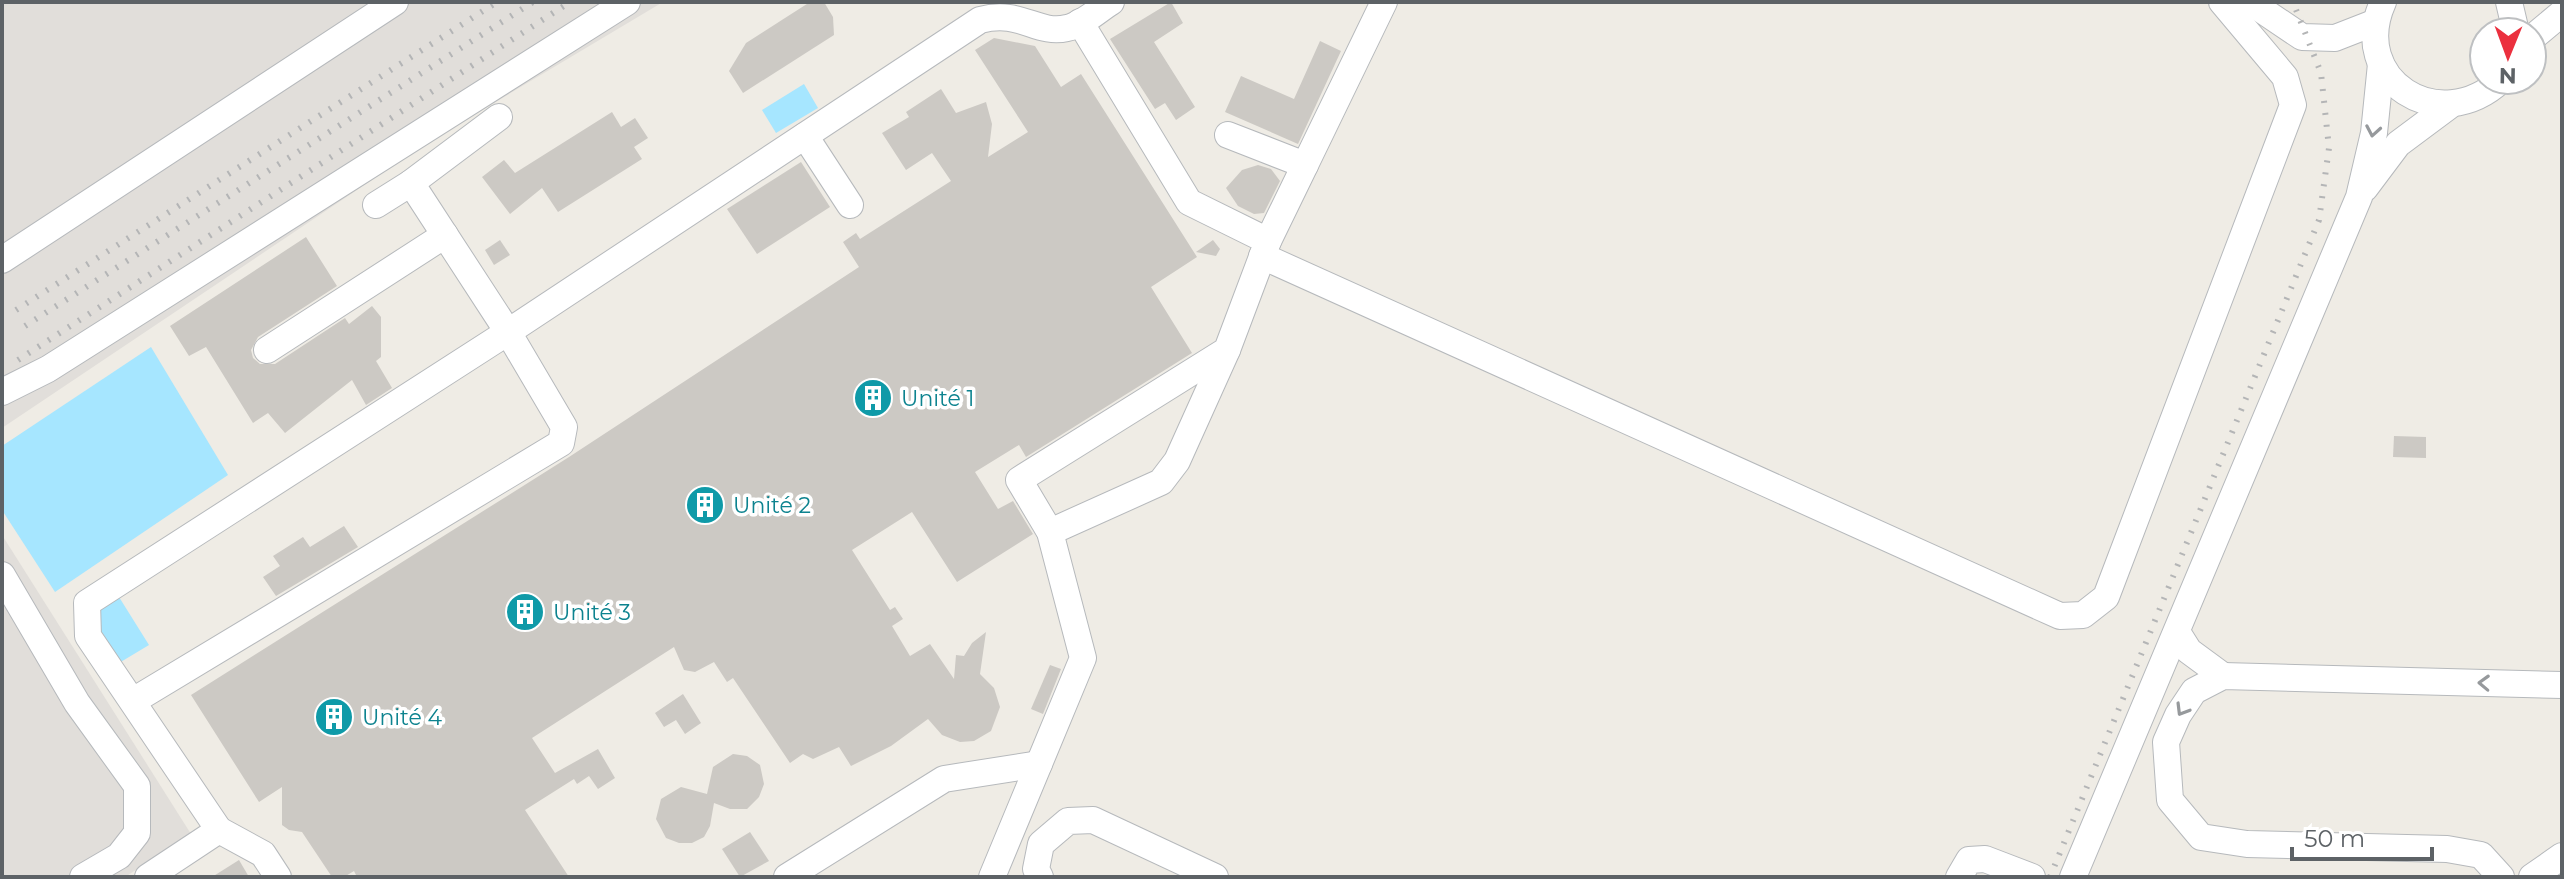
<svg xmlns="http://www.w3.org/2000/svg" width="2564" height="879" viewBox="0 0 2564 879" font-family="Montserrat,sans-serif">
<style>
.industrial{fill:#e1deda}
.water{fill:#a6e6ff}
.building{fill:#ccc9c4}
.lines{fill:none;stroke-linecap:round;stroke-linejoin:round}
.minor-casing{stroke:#b6b9bc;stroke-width:28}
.minor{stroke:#fff;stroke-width:26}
.rail{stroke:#b4b5b6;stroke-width:6;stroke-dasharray:2 10;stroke-linecap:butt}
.oneway{stroke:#96999c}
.labels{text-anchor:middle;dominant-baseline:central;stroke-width:7;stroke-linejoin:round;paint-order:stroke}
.culture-label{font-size:22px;fill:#0d838f;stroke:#fff;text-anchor:start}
</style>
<rect width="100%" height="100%" fill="#efece5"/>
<g class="industrial">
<polygon points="2,2 663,2 427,143 2,428"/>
<polygon points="2,535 191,834 125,877 2,877"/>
</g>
<g class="water">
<polygon points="804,84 818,108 776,133 762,110"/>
<polygon points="151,347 228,475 55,592 2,510 2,446"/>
<polygon points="119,597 149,645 119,663 96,627 98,610"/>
</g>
<g class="building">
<polygon points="810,2 824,2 833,17 834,35 743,93 729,71 746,43"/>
<polygon points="1171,2 1183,23 1154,42 1195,107 1176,120 1165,103 1155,109 1110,39"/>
<polygon points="994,38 1035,46 1061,87 1081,74 1197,257 1151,287 1192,353 1026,457 1019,445 975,472 998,509 1013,501 1033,534 957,582 912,512 852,550 890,610 895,607 903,619 892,626 910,656 930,644 954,679 956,655 964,656 972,643 986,632 980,674 994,688 1000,707 991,731 974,741 960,742 942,735 928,719 891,746 851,766 839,747 813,759 803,754 790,763 733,678 727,682 714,662 695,672 684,670 674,647 532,738 555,773 598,749 615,778 598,789 589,776 577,784 574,779 525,810 569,877 357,877 354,871 344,877 332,877 302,832 289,830 282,825 282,787 259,802 191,695 569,457 859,267 843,242 856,233 860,239 951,181 932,153 906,170 882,133 909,117 906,112 941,89 956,113 986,102 992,124 988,157 1028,132 975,50"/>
<polygon points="1320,41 1341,51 1298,144 1225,112 1241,76 1294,99"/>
<polygon points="612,112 621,127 635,118 648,138 634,147 642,159 558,212 542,188 510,214 482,177 504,160 515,173"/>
<polygon points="801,162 830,207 757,254 727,209"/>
<polygon points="1258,165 1271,169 1280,181 1264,213 1254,214 1238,206 1226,188 1242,170"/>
<polygon points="306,237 337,286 258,337 251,350 253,358 260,364 275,364 345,318 349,324 372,306 381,317 381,357 376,361 392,388 366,405 352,380 285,433 268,413 253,423 206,347 189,356 170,326"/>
<polygon points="500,240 510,255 494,265 485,250"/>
<polygon points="1213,240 1220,249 1216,256 1196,252"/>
<polygon points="2394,436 2426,437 2426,458 2393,457"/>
<polygon points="344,526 358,547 276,596 263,577 280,566 273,556 303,537 310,547"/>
<polygon points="1050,665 1061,669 1043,714 1031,709"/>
<polygon points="683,694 701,723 685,734 676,720 664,727 655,713"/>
<polygon points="733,754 747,756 760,765 764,784 759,797 747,809 730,809 714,803 710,826 704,837 692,843 679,843 666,838 656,819 661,799 681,787 707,794 713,767"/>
<polygon points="750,832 769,861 740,877 722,849"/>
<polygon points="239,860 249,877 212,877"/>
</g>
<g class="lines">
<g class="minor-casing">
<g id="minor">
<polyline points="2250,2 2302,37 2335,38 2376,22"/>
<path d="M2383 2C2348 80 2439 138 2501 80"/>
<polyline points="2509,2 2516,32"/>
<polyline points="2532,38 2562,13"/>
<polyline points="1228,135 1305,165 1268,241"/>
<polyline points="805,136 850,205"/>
<polyline points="1305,165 1384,2"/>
<polyline points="2365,188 2398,144 2449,106"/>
<polyline points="376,205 411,183"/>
<polyline points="1262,256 2060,616 2083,615 2106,597 2293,105 2285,77 2222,2"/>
<polyline points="2,260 395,2"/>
<polyline points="267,350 445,235"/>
<polyline points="2,392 48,369 627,2"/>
<polyline points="1050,532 1161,482 1177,461 1227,350"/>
<polyline points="2,575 77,703 137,786 137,833 119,856 83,877"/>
<polyline points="2177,632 2189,651 2223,676"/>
<polyline points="133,701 561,443 564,427 508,332 411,183 499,117"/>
<polyline points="219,830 263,854 278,877"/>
<path d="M148 877 219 830 88 636 87 603 508 332 980 20C1021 9 1036 35 1067 28 1082 25 1098 10 1111 2"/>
<polyline points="787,877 944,779 1039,764"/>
<polyline points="992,877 1083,658 1050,532 1019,480 1227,350 1268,241 1189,202 1080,22"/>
<polyline points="1040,877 1036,869 1041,844 1068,821 1093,820 1215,877"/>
<polyline points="1959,877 1969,860 1985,859 2032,877"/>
<polyline points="2073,877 2359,197 2374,133 2381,64"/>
<polyline points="2501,877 2481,855 2447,849 2247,844 2201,837 2170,800 2166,742 2178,715 2194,691 2223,676 2562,685"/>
<polyline points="2532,877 2562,856"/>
</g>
</g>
<use href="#minor" class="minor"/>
<g class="rail">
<polyline points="16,310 497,2"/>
<polyline points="25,326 533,2"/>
<polyline points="18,360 570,2"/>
<polyline points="2050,877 2319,220 2329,148 2321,73 2293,2"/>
</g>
</g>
<defs><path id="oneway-chevron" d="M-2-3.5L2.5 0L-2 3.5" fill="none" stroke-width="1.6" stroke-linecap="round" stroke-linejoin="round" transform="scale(2)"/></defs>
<g class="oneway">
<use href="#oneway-chevron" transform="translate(2373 131) rotate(100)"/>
<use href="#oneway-chevron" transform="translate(2484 683) rotate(-178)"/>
<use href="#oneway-chevron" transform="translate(2182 710) rotate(121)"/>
</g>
<defs>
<g id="building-disc" transform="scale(2)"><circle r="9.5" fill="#0f9aa8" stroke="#fff"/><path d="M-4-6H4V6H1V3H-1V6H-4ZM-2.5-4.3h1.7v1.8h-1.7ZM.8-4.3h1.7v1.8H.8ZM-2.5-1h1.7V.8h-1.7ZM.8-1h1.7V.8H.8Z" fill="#fff"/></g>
</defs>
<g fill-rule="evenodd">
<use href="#building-disc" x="873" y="398"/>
<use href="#building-disc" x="705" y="505"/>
<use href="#building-disc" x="525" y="612"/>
<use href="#building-disc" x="334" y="717"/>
</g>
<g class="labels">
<g class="culture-label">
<text x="901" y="398">Unité 1</text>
<text x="733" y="505">Unité 2</text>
<text x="553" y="612">Unité 3</text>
<text x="362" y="717">Unité 4</text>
</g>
</g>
<rect width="2564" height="879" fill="none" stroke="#5d6266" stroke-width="8"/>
<g transform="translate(2508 56) rotate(181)"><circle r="38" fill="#ffffff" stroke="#bec0c2" stroke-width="2"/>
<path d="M0-6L14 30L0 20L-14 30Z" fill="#eb303e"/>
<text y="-12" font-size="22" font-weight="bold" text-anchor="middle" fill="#5d6266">N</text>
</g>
<path d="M2292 847v12h140v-12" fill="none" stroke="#5d6266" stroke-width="4"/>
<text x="2304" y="847" font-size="24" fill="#5d6266" stroke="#ffffff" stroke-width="6" paint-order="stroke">50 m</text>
</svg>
